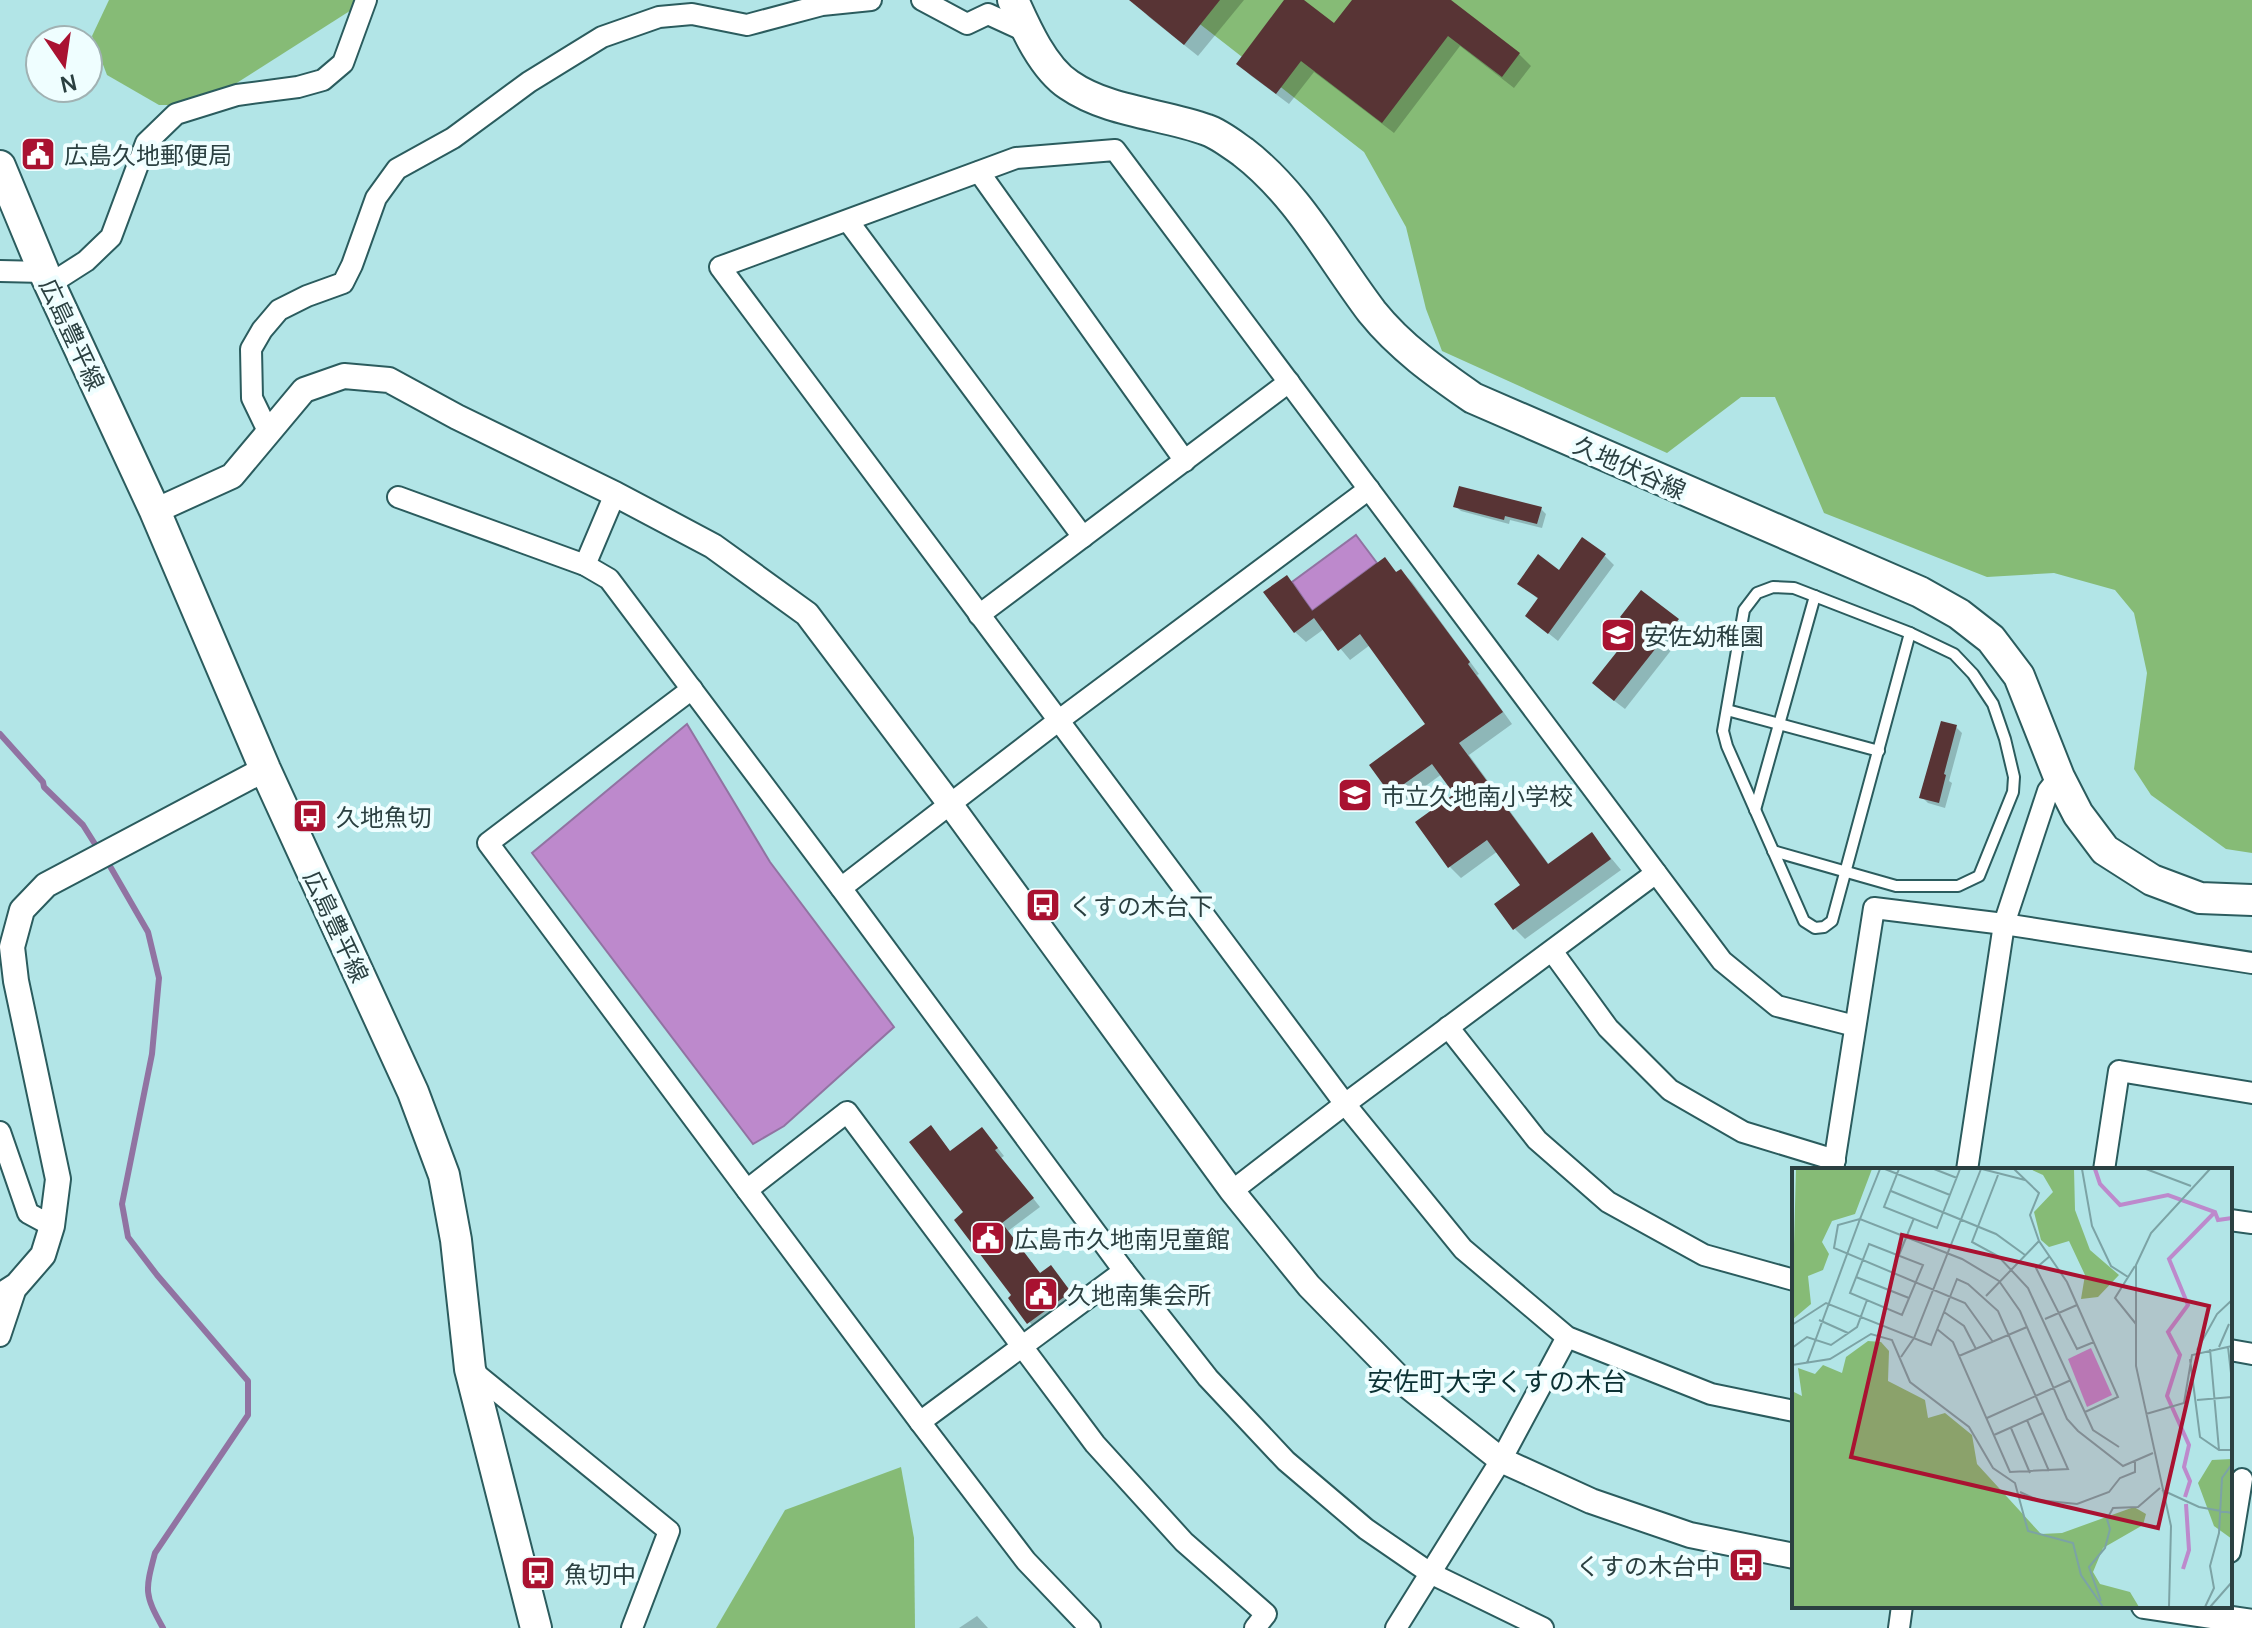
<svg xmlns="http://www.w3.org/2000/svg" width="2252" height="1628" viewBox="0 0 2252 1628" font-family="Manrope,'Noto Sans JP',sans-serif">
<style>
.forest{fill:#86bb76}
.water{fill:#bd89cc;stroke:#9173a2;stroke-width:2}
.shadow{fill:#0003}
.lines{fill:none;stroke-linecap:round;stroke-linejoin:round}
.stream{stroke:#9173a2;stroke-width:6}
.building{fill:#583435}
.service-casing{stroke:#2b5c5e;stroke-width:14}
.minor-casing{stroke:#2b5c5e;stroke-width:24}
.tertiary-casing{stroke:#2b5c5e;stroke-width:28}
.primary-casing{stroke:#2b5c5e;stroke-width:34}
.service{stroke:#fff;stroke-width:10}
.minor{stroke:#fff;stroke-width:20}
.tertiary{stroke:#fff;stroke-width:24}
.primary{stroke:#fff;stroke-width:30}
.labels{text-anchor:middle;dominant-baseline:central;stroke-width:8;stroke-linejoin:round;paint-order:stroke}
.poi-label{font-size:24px;fill:#2b4041;stroke:#effeff;text-anchor:start}
.street-label{font-size:24px;fill:#2b4041;stroke:#effeff}
.neighbourhood-label{font-size:26px;fill:#0c3234;stroke:#effeff}
.inset-river{fill:none;stroke:#bd89cc;stroke-width:4}
.inset-road{fill:none;stroke:#7ca3a5;stroke-width:2}
.view{fill:#a91231;fill-opacity:0.15;stroke:#a91231;stroke-width:4}
.inset-edge{fill:none;stroke:#2b4041;stroke-width:4}
</style>
<rect width="100%" height="100%" fill="#b2e5e7"/>
<g class="forest">
<polygon points="109,0 367,0 202,105 159,105 107,75 92,36"/>
<polygon points="1169,0 2252,0 2252,853 2226,849 2151,795 2134,769 2147,673 2134,613 2115,590 2054,573 1987,577 1824,513 1775,397 1741,397 1667,453 1442,351 1426,309 1406,227 1364,152"/>
<polygon points="901,1467 914,1538 915,1628 716,1628 785,1510"/>
</g>
<g class="water">
<polygon points="1356,535 1377,563 1312,611 1292,582"/>
<polygon points="687,724 770,862 894,1027 784,1126 753,1144 532,853"/>
</g>
<g class="shadow">
<polygon points="1138,0 1244,0 1198,56 1149,17 1136,3"/>
<polygon points="1287,0 1300,0 1334,26 1354,0 1447,0 1519,54 1531,66 1514,88 1460,46 1394,133 1314,72 1289,104 1250,75 1238,63"/>
<polygon points="1455,506 1541,509 1546,514 1542,528 1510,520 1509,524 1461,511"/>
<polygon points="1605,556 1614,565 1558,641 1527,616 1539,600 1520,583 1559,572"/>
<polygon points="1385,560 1398,574 1401,571 1412,582 1479,674 1477,675 1512,724 1469,755 1550,866 1592,835 1621,870 1525,939 1515,929 1523,885 1498,851 1461,878 1450,867 1418,823 1457,794 1442,774 1402,803 1392,792 1428,724 1370,645 1350,660 1324,629 1306,642 1295,632 1286,578 1314,612"/>
<polygon points="1678,621 1687,630 1625,709 1604,693 1636,630"/>
<polygon points="1956,727 1962,733 1949,781 1952,783 1945,808 1928,803 1922,797"/>
<polygon points="938,1135 951,1153 989,1137 1004,1156 1001,1158 1040,1207 1008,1231 1041,1275 1058,1275 1076,1300 1036,1330 1010,1298 1014,1296 966,1213"/>
<polygon points="977,1616 988,1628 959,1628"/>
</g>
<g class="lines">
<g class="stream">
<polyline points="0,734 43,782 44,787 83,825 100,852"/>
<path d="M107 861 148 932 159 978 152 1054 122 1204 128 1237 157 1275 248 1381V1415L155 1553C145 1591 144 1594 163 1628"/>
</g>
</g>
<g class="building">
<polygon points="1129,0 1220,0 1184,45"/>
<polygon points="1284,0 1304,0 1334,23 1352,0 1451,0 1520,53 1502,77 1448,36 1382,123 1301,61 1276,94 1236,64"/>
<polygon points="1459,486 1542,507 1537,524 1505,516 1504,520 1453,507"/>
<polygon points="1582,537 1606,554 1548,634 1525,616 1538,598 1517,584 1538,554 1559,570"/>
<polygon points="1385,557 1396,572 1401,569 1470,662 1468,664 1503,712 1459,743 1548,864 1592,832 1611,859 1513,930 1494,904 1520,885 1487,840 1448,868 1415,822 1454,794 1432,764 1390,794 1369,765 1425,724 1360,634 1338,651 1314,618 1294,633 1263,592 1287,575 1312,611"/>
<polygon points="1641,590 1679,619 1614,701 1592,683 1635,629 1620,617"/>
<polygon points="1941,721 1957,725 1944,774 1946,775 1939,803 1919,798"/>
<polygon points="931,1125 950,1151 982,1127 998,1148 995,1150 1034,1198 1002,1223 1040,1273 1051,1265 1071,1292 1027,1324 1008,1298 1011,1295 954,1220 963,1212 909,1142"/>
</g>
<g class="lines">
<g class="service-casing">
<g id="service">
<polygon points="1773,587 1794,588 1910,633 1832,921 1824,927 1815,928 1804,921 1727,746 1723,731 1744,610 1757,593"/>
<polyline points="1727,710 1879,751"/>
<polyline points="1755,810 1815,596"/>
<polyline points="1773,851 1896,886 1958,886 1979,876 2013,792 2014,777 2005,739 1993,704 1973,674 1954,654 1910,633"/>
</g>
</g>
<g class="minor-casing">
<g id="minor">
<polyline points="922,0 967,24 988,14 1027,32"/>
<polyline points="979,172 1185,461"/>
<polyline points="848,221 1083,537"/>
<polyline points="0,271 44,272"/>
<polyline points="50,284 86,261 111,237 146,143 176,114 237,95 298,87 323,80 343,63 366,0"/>
<polyline points="268,431 252,398 251,349 262,330 279,310 307,296 343,283 352,265 376,198 397,169 453,138 529,82 602,37 659,17 692,14 747,25 822,5 871,0"/>
<polyline points="398,497 585,565 609,579 841,888 1124,1271 1208,1378 1286,1461 1366,1529 1430,1573 1543,1628"/>
<polyline points="585,565 615,494"/>
<polyline points="979,615 1289,382"/>
<polyline points="692,689 488,843 920,1422 1026,1561 1090,1628"/>
<polyline points="841,888 1058,721 1369,489"/>
<polyline points="1552,951 1608,1028 1670,1090 1743,1132 1835,1160"/>
<polyline points="1448,1027 1537,1140 1608,1202 1704,1255 1794,1280"/>
<polyline points="0,1132 28,1213 52,1226"/>
<polyline points="1833,1170 1874,908 2004,924 2252,963"/>
<polyline points="1967,1170 2004,924 2048,791 2059,777"/>
<polyline points="2104,1170 2119,1071 2252,1093"/>
<polyline points="747,1190 847,1112 1095,1444 1184,1542 1266,1614 1255,1628"/>
<polyline points="1232,1191 1345,1104 1656,873"/>
<polyline points="2230,1220 2252,1223"/>
<polyline points="0,1336 17,1285"/>
<polyline points="2230,1350 2252,1354"/>
<polyline points="470,1369 669,1531 632,1628"/>
<polyline points="1794,1411 1711,1394 1567,1337 1463,1249 1345,1104 720,267 1016,158 1115,150 1722,961 1777,1006 1855,1026"/>
<polyline points="920,1422 1124,1271"/>
<polyline points="2230,1552 2242,1479"/>
<polyline points="1396,1628 1501,1460 1567,1337"/>
<polyline points="1899,1628 1902,1606"/>
</g>
</g>
<g class="tertiary-casing">
<g id="tertiary">
<polyline points="155,511 232,476 304,390 344,376 389,380 457,417 615,494 713,546 807,614 950,804 1232,1191 1309,1286 1403,1382 1501,1460 1591,1501 1690,1535 1794,1556"/>
<polyline points="0,1296 17,1285 43,1255 52,1226 58,1179 16,981 12,947 22,910 46,885 265,769"/>
<polyline points="2144,1606 2252,1622"/>
</g>
</g>
<g class="primary-casing">
<g id="primary">
<path d="M1013 0C1025 27 1043 68 1069 85 1108 112 1164 114 1207 130 1219 134 1233 145 1243 152 1298 194 1331 258 1372 312 1400 347 1437 373 1473 398L1920 592 1959 614 1991 639 2019 676 2059 777 2078 814 2105 850 2152 880 2200 898 2252 900"/>
<polyline points="0,166 44,272 155,511 265,769 413,1092 444,1175 456,1240 470,1369 536,1628"/>
</g>
</g>
<use href="#service" class="service"/>
<use href="#minor" class="minor"/>
<use href="#tertiary" class="tertiary"/>
<use href="#primary" class="primary"/>
</g>
<defs>
<g id="civic-square" transform="scale(1.8)"><rect x="-9" y="-9" width="18" height="18" rx="4" fill="#a91231" stroke="#effeff"/><path d="M-.6-6.5H3V-4.5H.6V-3L4-1V1h2V6H-6V1h2V-1L-.6-3ZM-1.2 2.5V6h2.4V2.5Z" fill="#fff"/></g>
<g id="school-square" transform="scale(1.8)"><rect x="-9" y="-9" width="18" height="18" rx="4" fill="#a91231" stroke="#effeff"/><path d="M0-5L7-2L0 1L-7-2ZM-4 1L0 2.5L4 1V4Q0 6-4 4Z" fill="#fff"/></g>
<g id="bus-square" transform="scale(1.8)"><rect x="-9" y="-9" width="18" height="18" rx="4" fill="#a91231" stroke="#effeff"/><path d="M-5-6H5V4H4V6H2V4H-2V6H-4V4H-5ZM-3.5-4V0h7V-4ZM-3.5 1.2v1.5H-2V1.2ZM2 1.2v1.5H3.5V1.2Z" fill="#fff"/></g>
</defs>
<g fill-rule="evenodd">
<use href="#civic-square" x="38" y="154"/>
<use href="#school-square" x="1618" y="635"/>
<use href="#school-square" x="1355" y="795"/>
<use href="#bus-square" x="310" y="816"/>
<use href="#bus-square" x="1043" y="905"/>
<use href="#civic-square" x="988" y="1238"/>
<use href="#civic-square" x="1041" y="1294"/>
<use href="#bus-square" x="1746" y="1565"/>
<use href="#bus-square" x="538" y="1573"/>
</g>
<g class="labels">
<g class="poi-label">
<text x="64" y="154">広島久地郵便局</text>
<text x="1644" y="635">安佐幼稚園</text>
<text x="1381" y="795">市立久地南小学校</text>
<text x="336" y="816">久地魚切</text>
<text x="1069" y="905">くすの木台下</text>
<text x="1014" y="1238">広島市久地南児童館</text>
<text x="1067" y="1294">久地南集会所</text>
<text x="1720" y="1565" text-anchor="end">くすの木台中</text>
<text x="564" y="1573">魚切中</text>
</g>
<g class="street-label">
<text transform="translate(73 334) rotate(65)">広島豊平線</text>
<text transform="translate(1630 467) rotate(24)">久地伏谷線</text>
<text transform="translate(337 926) rotate(65)">広島豊平線</text>
</g>
<g class="neighbourhood-label">
<text x="1497" y="1381">安佐町大字くすの木台</text>
</g>
</g>
<g transform="translate(1792 1168)">
<rect width="440" height="440" fill="#b2e5e7"/>
<path d="M4 1H80L63 46 40 53 30 74 37 86 31 102 16 108 19 136 0 152ZM238 1H282L283 42 298 82 327 107 306 129 289 131 293 107 277 73 257 79 249 72 242 44 261 24 251 7ZM76 173 89 174 97 183 96 213 133 232 136 250 153 245 180 267 185 296 249 366 270 365 342 339 354 346 351 357 311 380 301 404 308 416 338 424 347 439H0V223L10 228 6 200 23 206 31 197 50 205 54 189ZM440 291V371L422 358 406 315 420 292Z" fill="#86bb76"/>
<path d="M299 180 320 227 295 239 276 191Z" fill="#bd89cc"/>
<path class="inset-river" d="M303 1 308 16 328 37 376 27 423 44 426 52 440 50M393 329 398 313 392 299 397 277 375 228 388 187 376 164 396 137 377 91 423 44M391 401 397 382 394 336"/>
<path class="inset-road" d="M88 1 68 51 46 57 42 80 173 135 201 174M93 1 158 27M107 1 92 39 145 60 168 1M142 1 165 10M190 1 233 12M222 1 247 25 238 47 247 73 275 114 326 229 293 244M290 1 300 58 319 98 336 109M354 1 399 18M206 7 180 74 206 88 236 120 301 262 327 279M99 23 204 66 233 87M77 76 131 97 110 147 58 125ZM107 87 122 50M258 88 244 100 285 181 302 174M343 98 323 130 344 156M64 109 117 130M194 128 247 73M152 144 172 158 184 181M253 151 285 137M27 152 56 165M0 157 34 135 139 177 165 111 176 116 206 143 276 301 218 304 161 174 145 161M427 179 437 156M436 179 440 214M0 180 15 169 39 177 65 159 75 132M418 181 427 282M405 182 425 146 440 132M167 188 235 159M109 189 122 170 189 1M398 191 408 269 427 282H440M15 195 68 51 170 91 207 113 228 143 275 251 286 263 331 298 361 285M0 197 38 191 79 166 100 172 118 214 177 259 201 300 223 315 236 363 281 375 289 407 311 439M405 232 440 229M354 246 392 235 400 187 440 178M195 250 279 212M235 252 257 303M219 260 238 305M202 267 251 245M370 322 407 339 440 345M228 324 246 332 285 336 317 324 328 310 343 304V293M309 433 297 399 313 380 318 361 315 351 321 340 346 339 368 320M377 439 379 358 344 198V97L359 65 418 1M413 439 422 420 418 398 427 365 430 310 440 296M418 439 440 414"/>
<path class="view" d="M110 67 417 138 366 360 59 289Z"/>
<rect width="440" height="440" class="inset-edge"/>
</g>
<g transform="translate(64 64) rotate(167)"><circle r="38" fill="#effeff" stroke="#a1b2b3" stroke-width="2"/>
<path d="M0-6L14 30L0 20L-14 30Z" fill="#a91231"/>
<text y="-12" font-size="22" font-weight="bold" text-anchor="middle" fill="#2b4041">N</text>
</g>
</svg>
